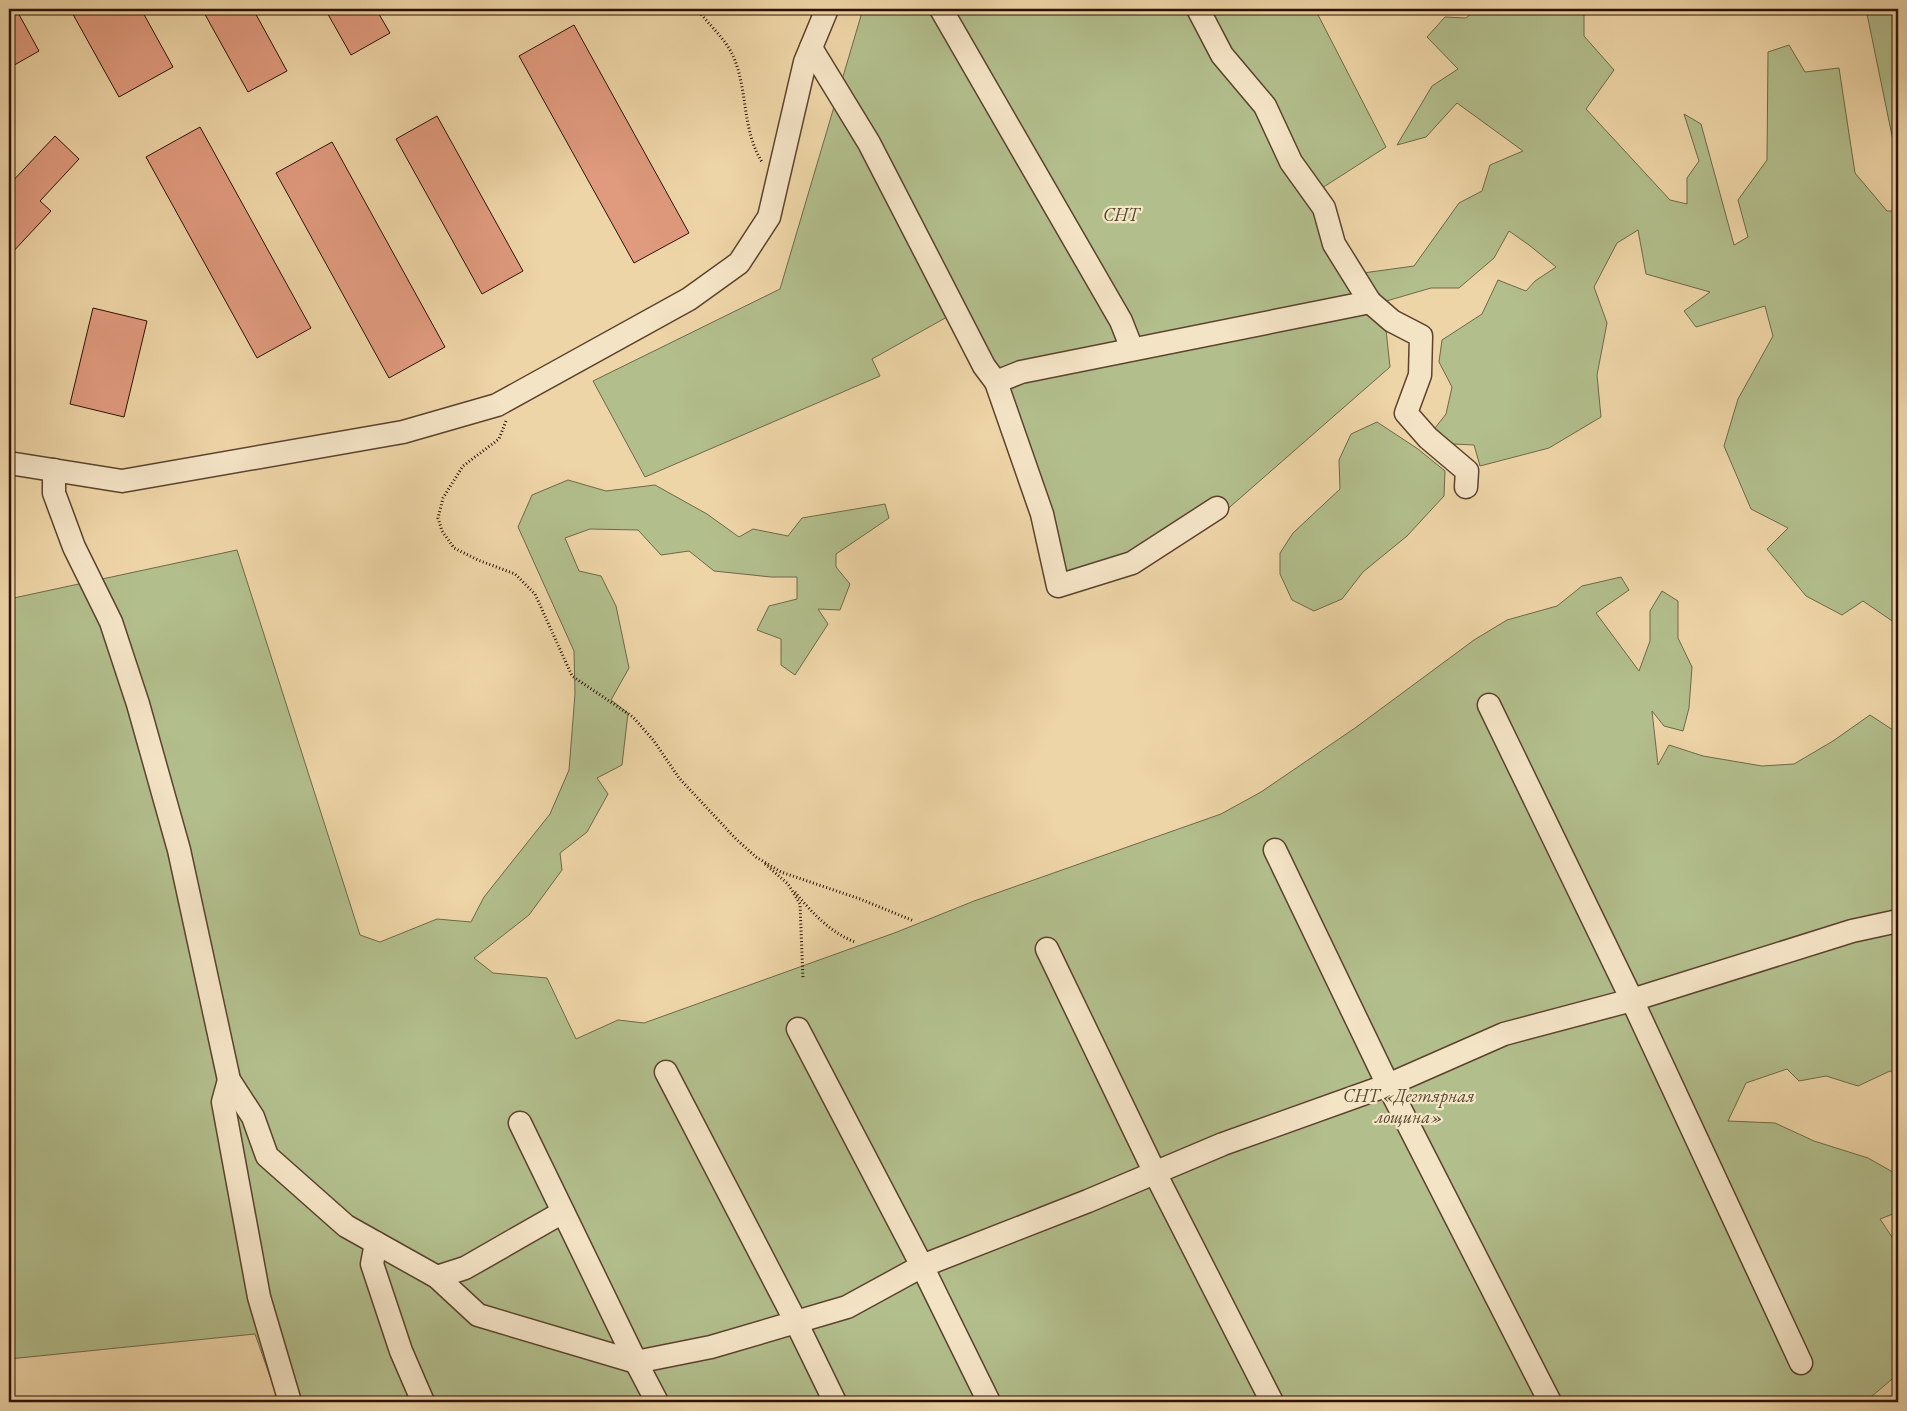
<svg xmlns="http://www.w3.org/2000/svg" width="1907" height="1411" viewBox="0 0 1907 1411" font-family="'EB Garamond',serif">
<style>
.green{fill:#b2be8c;stroke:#6f6848}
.building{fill:#e09a7e;stroke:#2c1104}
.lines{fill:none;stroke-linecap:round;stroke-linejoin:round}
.minor-casing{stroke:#5c422d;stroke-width:25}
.path{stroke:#2c1104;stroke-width:3;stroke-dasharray:1 2.5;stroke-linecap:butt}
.minor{stroke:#f4e4c6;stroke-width:22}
.labels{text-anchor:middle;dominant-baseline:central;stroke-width:4.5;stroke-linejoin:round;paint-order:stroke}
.park-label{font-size:18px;font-style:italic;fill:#54452d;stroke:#f4e4c6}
</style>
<rect width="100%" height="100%" fill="#eed5a7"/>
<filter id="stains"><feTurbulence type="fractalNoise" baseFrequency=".004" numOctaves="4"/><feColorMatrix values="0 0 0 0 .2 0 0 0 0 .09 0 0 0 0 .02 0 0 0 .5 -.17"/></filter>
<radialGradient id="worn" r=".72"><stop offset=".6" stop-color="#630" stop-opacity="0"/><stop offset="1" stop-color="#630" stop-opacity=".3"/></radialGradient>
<g class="green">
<polygon points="863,9 1315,9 1386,147 1322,188 1344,245 1363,273 1414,266 1459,203 1482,191 1490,165 1523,151 1457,103 1426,137 1397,145 1432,86 1458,69 1427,37 1445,17 1466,18 1477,9 1584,9 1584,36 1614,70 1586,109 1670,200 1687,204 1687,178 1699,161 1684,114 1701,124 1734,245 1748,237 1738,200 1767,160 1768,52 1789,45 1805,72 1839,68 1855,173 1887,211 1898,211 1898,625 1863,601 1842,615 1806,596 1767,549 1788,528 1751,509 1724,446 1738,399 1773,336 1765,306 1696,327 1684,311 1710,292 1646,274 1638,230 1617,243 1594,287 1607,323 1597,375 1601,417 1549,448 1480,466 1474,445 1453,444 1435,428 1446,414 1452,387 1439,362 1442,340 1482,314 1498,280 1526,291 1535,281 1556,267 1529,245 1509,231 1494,258 1459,288 1431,288 1383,302 1390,367 1215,520 1053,595 1032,515 988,387 947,317 872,359 880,376 645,477 593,381 780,289"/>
<polygon points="1866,9 1898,9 1898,165"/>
<polygon points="1377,422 1418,449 1445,471 1444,496 1407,536 1363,572 1342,599 1314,611 1292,600 1280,574 1280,553 1293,533 1340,489 1339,460 1351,434"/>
<polygon points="568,480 606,491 655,485 707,514 739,537 753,529 788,536 802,518 885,504 889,518 836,554 836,567 850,584 840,610 818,609 828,624 795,675 781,665 781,639 757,630 769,606 797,599 797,577 771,577 714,571 689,551 661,555 638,530 590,529 565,538 579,571 601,576 616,606 629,668 611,700 628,713 622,765 597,778 608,794 587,832 560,853 562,870 529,915 474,958 493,973 547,978 576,1039 618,1020 644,1023 897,932 974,901 1221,814 1261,792 1355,728 1474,640 1507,620 1557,606 1582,586 1621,577 1629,590 1596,613 1639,671 1650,641 1650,611 1662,591 1678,601 1678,638 1692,667 1689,708 1683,731 1664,726 1652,711 1658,765 1669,745 1703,756 1762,766 1794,764 1833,741 1870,715 1893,730 1898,708 1898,1075 1890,1071 1858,1086 1826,1076 1799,1081 1787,1069 1746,1083 1728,1121 1775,1123 1814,1141 1868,1158 1898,1175 1898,1212 1880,1219 1898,1246 1898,1374 1865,1402 279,1402 255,1334 9,1359 9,599 237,550 360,935 380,942 437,919 471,922 484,897 550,814 569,770 575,694 574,651 518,527 532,495"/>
</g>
<g class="building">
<polygon points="9,9 16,9 39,51 9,68"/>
<polygon points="70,9 141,9 173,67 119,97"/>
<polygon points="202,9 253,9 287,71 248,92"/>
<polygon points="325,9 376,9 390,33 351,55"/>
<polygon points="574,25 689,233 634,263 519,56"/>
<polygon points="437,116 523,271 482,294 396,139"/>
<polygon points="200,127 311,328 257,358 146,157"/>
<polygon points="55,136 79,159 40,201 51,211 9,256 9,185"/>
<polygon points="332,142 445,347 389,378 276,173"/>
<polygon points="93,308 147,321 124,417 70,404"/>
</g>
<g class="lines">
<g class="minor-casing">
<g id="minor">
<polyline points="941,9 1121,321 1132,349"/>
<polyline points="811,48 869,143 984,366 996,382 1042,514 1058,586 1132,563 1217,508"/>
<polyline points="1370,302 1392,321 1421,336 1420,375 1406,413 1428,438 1467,471 1466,487"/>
<polyline points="996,382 1021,372 1370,302 1334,244 1324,208 1291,162 1265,106 1222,55 1198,9"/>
<polyline points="9,463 122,481 403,432 497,405 689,299 739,263 769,217 805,62 827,9"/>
<polyline points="54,470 54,493 74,547 111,622 138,704 179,850 229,1080 253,1117 267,1156 346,1226 437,1277 478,1315 636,1362 711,1347 847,1307 922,1266 1088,1201 1223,1144 1388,1085 1504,1034 1632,1000 1852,931 1898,921"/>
<polyline points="1489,705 1632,1000 1801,1363"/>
<polyline points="1275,850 1388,1085 1550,1402"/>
<polyline points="1047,949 1155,1173 1272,1402"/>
<polyline points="798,1029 922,1266 989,1402"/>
<polyline points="666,1072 796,1322 835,1402"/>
<polyline points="229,1080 223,1102 259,1297 290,1402"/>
<polyline points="520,1123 636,1362 657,1402"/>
<polyline points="376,1243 372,1264 401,1351 423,1402"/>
<polyline points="437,1277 465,1268 563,1212"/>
</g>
</g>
<g class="path">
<path d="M697 9C709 25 726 39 734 58 748 92 742 130 762 162"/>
<polyline points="506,421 499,439 463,466 443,498 438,518 442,531 454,548 478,560 515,574 535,594 572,676 633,717 654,741 679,778 736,839 756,857 781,872 860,899 914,921"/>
<polyline points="765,864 788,884 800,904 803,979"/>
<path d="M795 892C811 912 831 933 855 942"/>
</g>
<use href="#minor" class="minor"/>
</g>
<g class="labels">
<g class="park-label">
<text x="1121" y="214">СНТ</text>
<text x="1409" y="1095">СНТ «Дегтярная<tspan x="1409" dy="21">лощина»</tspan></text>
</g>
</g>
<rect width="1907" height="1411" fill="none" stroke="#eed5a7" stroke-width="30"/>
<rect x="10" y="10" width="1887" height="1391" fill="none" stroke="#2c1104" stroke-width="2.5"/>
<rect x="15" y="15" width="1877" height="1381" fill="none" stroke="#2c1104"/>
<rect width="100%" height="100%" filter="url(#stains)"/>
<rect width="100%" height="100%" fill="url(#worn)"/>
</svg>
